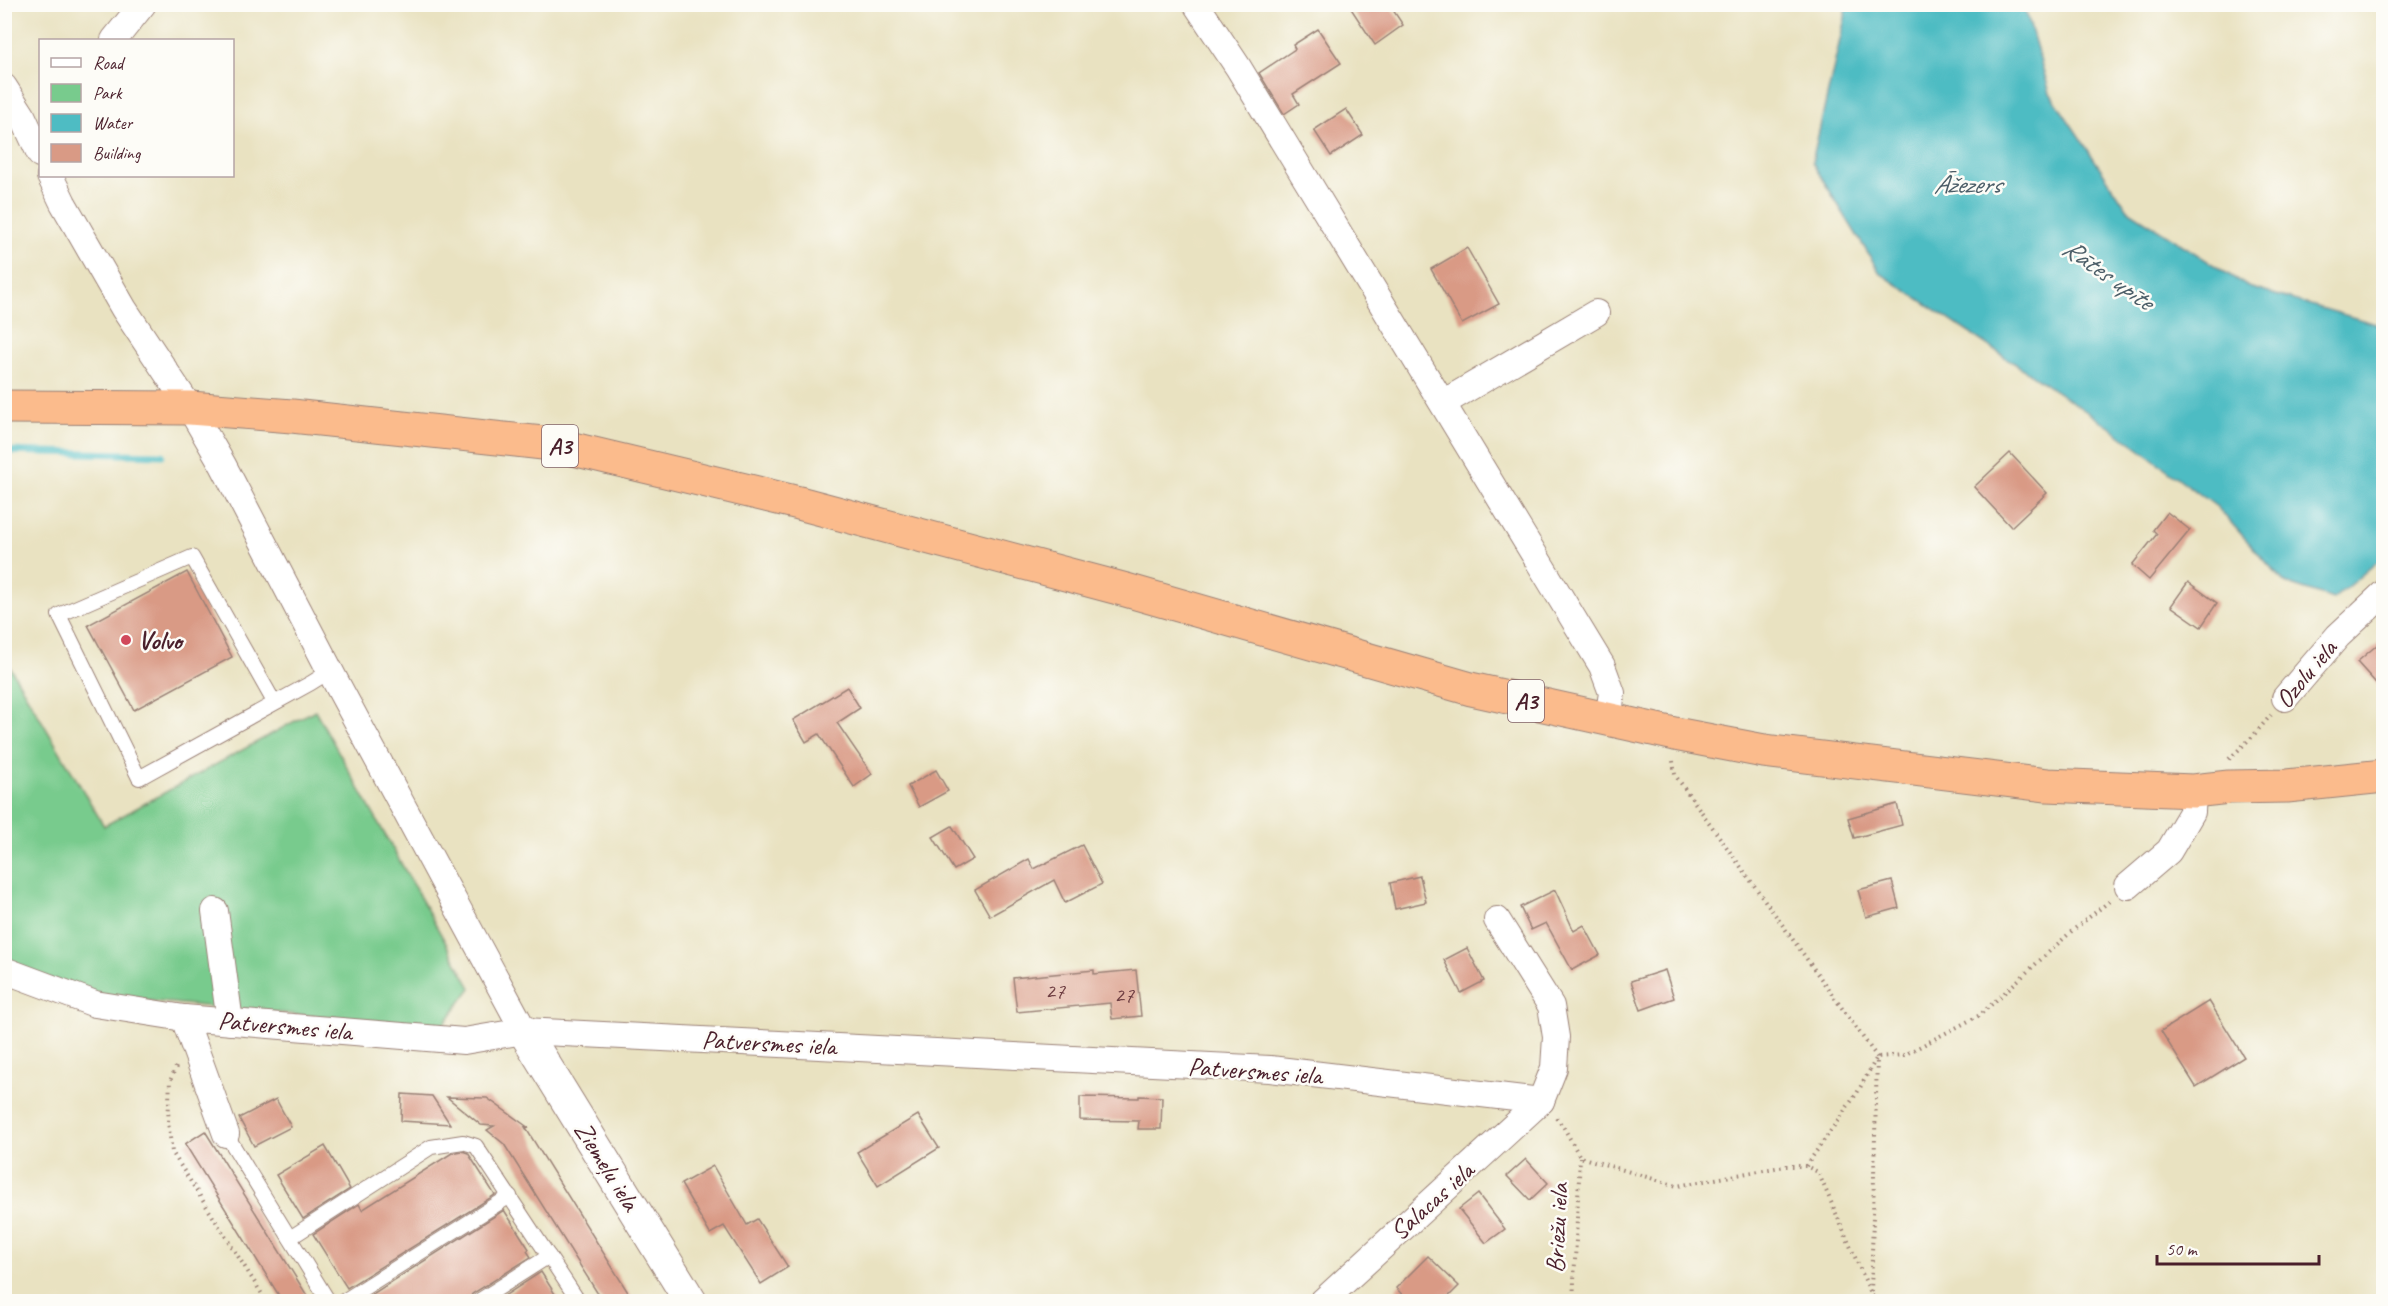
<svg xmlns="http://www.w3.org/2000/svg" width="2388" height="1306" viewBox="0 0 2388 1306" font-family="Caveat,sans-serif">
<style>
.green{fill:#78cb8d;stroke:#61755c;stroke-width:1.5}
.water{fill:#4ebcc3;stroke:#4c6e77;stroke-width:1.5}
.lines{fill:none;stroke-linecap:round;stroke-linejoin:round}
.stream{stroke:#4ebcc3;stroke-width:7}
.building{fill:#d99a85}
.service-casing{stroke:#9a8076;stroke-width:16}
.minor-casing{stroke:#9a8076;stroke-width:28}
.tertiary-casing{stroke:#9a8076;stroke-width:34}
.trunk-casing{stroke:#9a8076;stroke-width:35}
.path{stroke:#9a8076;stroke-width:4;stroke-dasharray:1.5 4.5;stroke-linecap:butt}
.service{stroke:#fff;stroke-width:14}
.minor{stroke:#fff;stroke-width:26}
.tertiary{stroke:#fff;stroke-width:32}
.trunk{stroke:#fbbb8c;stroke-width:33}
.poi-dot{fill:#d1495b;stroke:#fdfcf7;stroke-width:2}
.labels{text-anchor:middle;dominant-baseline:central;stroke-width:5;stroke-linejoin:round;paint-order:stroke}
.number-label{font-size:22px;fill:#6e3e42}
.shield{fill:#fdfcf7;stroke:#806168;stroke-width:1.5}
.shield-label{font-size:24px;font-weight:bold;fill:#4a1f2b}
.poi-label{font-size:26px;font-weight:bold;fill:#4a1f2b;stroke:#fdfcf7;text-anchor:start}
.street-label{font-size:26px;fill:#4a1f2b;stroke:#fdfcf7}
.water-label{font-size:27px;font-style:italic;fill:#4c5e68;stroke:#fdfcf7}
</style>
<rect width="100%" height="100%" fill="#fdfcf7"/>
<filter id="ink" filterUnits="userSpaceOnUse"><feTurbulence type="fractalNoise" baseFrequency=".0167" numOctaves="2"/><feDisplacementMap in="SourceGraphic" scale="12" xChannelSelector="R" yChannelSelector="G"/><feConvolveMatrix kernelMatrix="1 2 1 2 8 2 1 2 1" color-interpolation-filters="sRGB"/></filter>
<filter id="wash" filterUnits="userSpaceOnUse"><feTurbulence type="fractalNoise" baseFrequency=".008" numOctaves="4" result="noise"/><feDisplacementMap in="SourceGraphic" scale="24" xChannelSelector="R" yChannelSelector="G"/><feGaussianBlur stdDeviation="1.35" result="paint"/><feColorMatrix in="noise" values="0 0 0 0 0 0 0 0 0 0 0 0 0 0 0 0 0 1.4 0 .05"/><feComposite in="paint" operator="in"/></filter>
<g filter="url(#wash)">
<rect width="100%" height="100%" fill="#e9e2c1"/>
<polygon class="green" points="5,659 104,826 315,710 471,988 441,1028 107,997 5,965"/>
<polygon class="water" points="1846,5 2024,5 2050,93 2128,210 2248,287 2383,326 2383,557 2333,599 2285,583 2217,507 2114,430 1880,273 1812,162 1845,18"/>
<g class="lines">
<polyline class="stream" points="4,451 162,455"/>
</g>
<g id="blocks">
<g class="building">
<polygon points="1348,4 1389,4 1403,25 1375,45"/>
<polygon points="1318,29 1341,63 1293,94 1299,104 1284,114 1259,73 1295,49 1293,45"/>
<polygon points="1346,109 1363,135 1331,156 1314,130"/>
<polygon points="1467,248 1499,304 1462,324 1431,269"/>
<polygon points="2010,453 2047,493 2011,527 1974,487"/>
<polygon points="2167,512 2190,530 2149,580 2132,565 2157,534 2153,530"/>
<polygon points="187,572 232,657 134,710 88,625"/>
<polygon points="2188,582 2217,603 2201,627 2171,606"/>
<polygon points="2384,639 2384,692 2357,662"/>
<polygon points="847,687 860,708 837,723 872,774 854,787 819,734 806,742 793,720"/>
<polygon points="936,770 948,791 919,807 908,786"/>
<polygon points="1897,804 1902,825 1854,838 1848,818"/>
<polygon points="952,826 973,859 954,870 933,837"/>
<polygon points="1082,845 1102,884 1065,903 1054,880 990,916 975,890 1029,859 1034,869"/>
<polygon points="1420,876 1426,902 1395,909 1390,883"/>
<polygon points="1892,881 1899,908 1866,917 1858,890"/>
<polygon points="1555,890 1574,931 1584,925 1600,955 1572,970 1546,923 1531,930 1520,907"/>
<polygon points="1467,948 1484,981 1461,993 1444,960"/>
<polygon points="1094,970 1094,974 1136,970 1141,1016 1112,1019 1110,1003 1017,1012 1013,978"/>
<polygon points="1665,970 1674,998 1641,1010 1631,981"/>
<polygon points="2209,1001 2244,1057 2196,1087 2161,1031"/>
<polygon points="402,1094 432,1096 450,1124 401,1121"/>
<polygon points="1139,1096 1162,1097 1161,1129 1138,1129 1139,1121 1080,1120 1080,1097 1139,1098"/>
<polygon points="447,1097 487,1098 529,1128 525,1127 634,1302 603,1302 504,1144 487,1130 494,1126 481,1125"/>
<polygon points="276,1099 291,1127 254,1146 239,1118"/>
<polygon points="918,1115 939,1148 878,1186 857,1152"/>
<polygon points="205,1131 311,1302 283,1302 185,1144"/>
<polygon points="325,1146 350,1189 303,1219 276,1175"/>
<polygon points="462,1151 468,1153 495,1195 347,1288 313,1234 359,1204 362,1210 452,1153"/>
<polygon points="1526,1159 1548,1183 1530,1200 1507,1176"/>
<polygon points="713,1166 747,1225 757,1219 788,1267 761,1284 724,1226 710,1234 681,1184"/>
<polygon points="1478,1194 1505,1229 1486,1243 1459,1209"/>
<polygon points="504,1210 529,1249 527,1251 531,1257 472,1294 468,1302 360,1302"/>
<polygon points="1428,1256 1459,1286 1443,1302 1409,1302 1396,1288"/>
<polygon points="541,1272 560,1302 495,1302"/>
</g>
</g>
</g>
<g filter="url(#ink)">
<use href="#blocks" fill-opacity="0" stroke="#9a8076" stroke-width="1.5"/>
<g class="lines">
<g class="service-casing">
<g id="service">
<polyline points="274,702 192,557 59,615 139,778 311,683 330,671"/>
<polyline points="226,1134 329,1302"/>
<polyline points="290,1238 431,1147 463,1142 476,1146 579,1302"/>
<polyline points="342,1302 510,1196"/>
<polyline points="477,1302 549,1256"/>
</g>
</g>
<g class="minor-casing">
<g id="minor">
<polyline points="1196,4 1238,67 1602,666 1612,693 1608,719"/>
<polyline points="114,40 143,4"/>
<polyline points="4,87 22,115 40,154"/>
<polyline points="50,176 63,203 124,309 190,408 223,465 338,686 524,1031"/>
<polyline points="1443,403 1596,313"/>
<polyline points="2285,698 2338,636 2384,593"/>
<polyline points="2128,886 2169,851 2192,812 2193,791"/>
<polyline points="215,911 230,1022"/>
<polyline points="4,970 95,1004 184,1018 464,1041 524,1031 1270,1069 1541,1101"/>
<polyline points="184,1018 226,1134"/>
<polyline points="1322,1302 1541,1101 1554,1068 1556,1037 1551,1006 1497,920"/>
</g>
</g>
<g class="tertiary-casing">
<polyline id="tertiary" points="524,1031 691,1302"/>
</g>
<g class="trunk-casing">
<polyline id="trunk" points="4,407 190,408 292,416 552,444 799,503 1126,590 1471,689 1675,734 1764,751 2047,785 2193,791 2229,787 2287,786 2384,776"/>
</g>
<g class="path">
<polyline points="2229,759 2252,737 2271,715"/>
<polyline points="1673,761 1675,775 1877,1057 1871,1294"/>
<polyline points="176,1067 170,1081 168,1122 172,1152 267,1302"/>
<polyline points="1556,1118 1563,1126 1580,1157 1677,1186 1786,1166 1806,1166 1818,1172 1871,1294 1877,1302"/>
<polyline points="1806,1166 1857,1093 1877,1057 1904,1055 1980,1015 2073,930 2111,900"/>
<polyline points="1573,1302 1580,1157"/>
</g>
<use href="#service" class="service"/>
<use href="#minor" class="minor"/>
<use href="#tertiary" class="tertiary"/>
<use href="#trunk" class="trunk"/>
</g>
</g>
<circle class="poi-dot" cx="126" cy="640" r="6"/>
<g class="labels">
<g class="number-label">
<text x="1055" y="991">27</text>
<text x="1124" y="995">27</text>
</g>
<g class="shield">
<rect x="542" y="425" width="36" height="42" rx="4.5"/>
<rect x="1508" y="680" width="36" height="42" rx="4.5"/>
</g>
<g class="shield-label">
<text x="560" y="446">A3</text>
<text x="1526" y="701">A3</text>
</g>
<g class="poi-label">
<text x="138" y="640">Volvo</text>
</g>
<g class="street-label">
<text transform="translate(2306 674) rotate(-50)">Ozolu iela</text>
<text transform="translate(285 1026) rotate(5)">Patversmes iela</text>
<text transform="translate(769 1043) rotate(3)">Patversmes iela</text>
<text transform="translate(1255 1071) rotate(4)">Patversmes iela</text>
<text transform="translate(607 1166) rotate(58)">Ziemeļu iela</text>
<text transform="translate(1432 1201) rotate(-42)">Salacas iela</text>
<text transform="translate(1557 1228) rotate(-87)">Briežu iela</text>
</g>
<g class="water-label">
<text x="1967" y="184">Āžezers</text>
<text transform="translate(2108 274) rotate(35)">Rātes upīte</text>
</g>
</g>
<rect width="2388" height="1306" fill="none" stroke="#fdfcf7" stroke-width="24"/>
<rect x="39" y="39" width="195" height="138" fill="#fdfcf7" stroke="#b5a4a5" stroke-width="1.5"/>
<rect x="51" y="58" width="30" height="9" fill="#ffffff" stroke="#b5a4a5" stroke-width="1.5"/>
<text x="93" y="69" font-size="18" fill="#4a1f2b">Road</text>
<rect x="51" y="84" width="30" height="18" fill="#78cb8d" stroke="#b5a4a5" stroke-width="1.5"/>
<text x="93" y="99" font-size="18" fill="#4a1f2b">Park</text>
<rect x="51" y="114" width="30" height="18" fill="#4ebcc3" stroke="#b5a4a5" stroke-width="1.5"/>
<text x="93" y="129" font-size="18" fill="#4a1f2b">Water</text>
<rect x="51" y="144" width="30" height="18" fill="#d99a85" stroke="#b5a4a5" stroke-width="1.5"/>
<text x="93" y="159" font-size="18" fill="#4a1f2b">Building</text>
<path d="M2157 1255v9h162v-9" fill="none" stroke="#4a1f2b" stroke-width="3"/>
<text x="2166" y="1255" font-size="18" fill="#4a1f2b" stroke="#fdfcf7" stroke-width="4.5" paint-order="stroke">50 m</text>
</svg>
